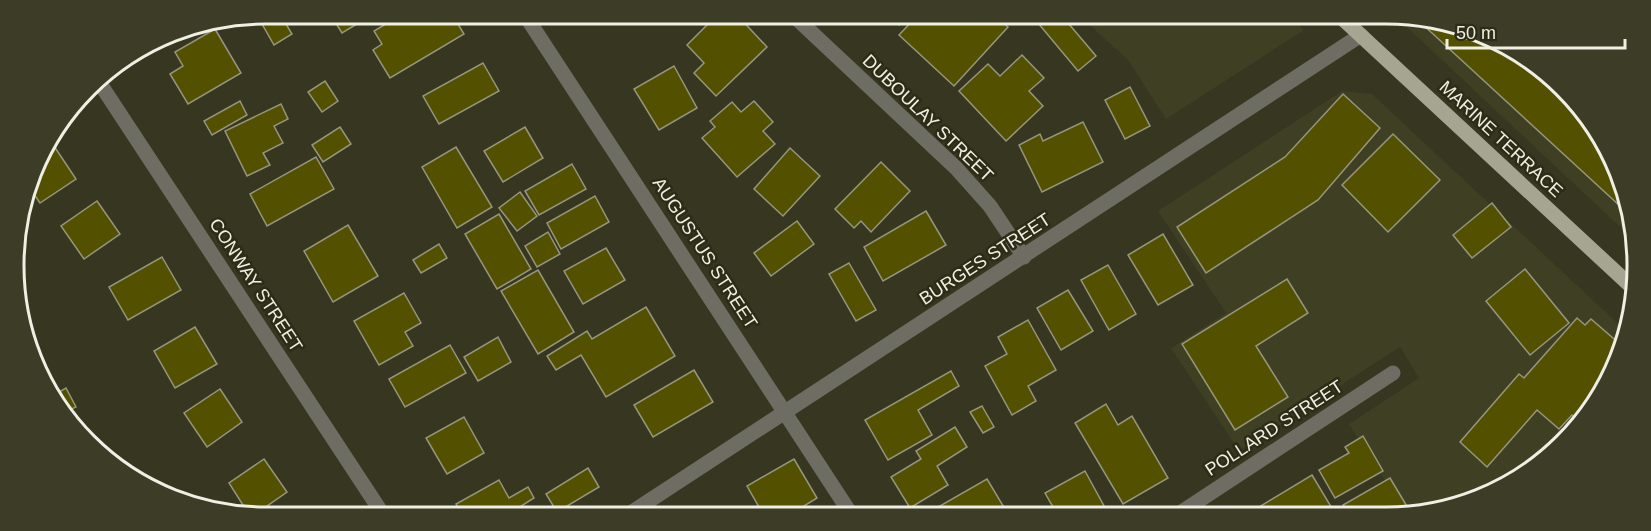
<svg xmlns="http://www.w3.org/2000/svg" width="1651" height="531" viewBox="0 0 1651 531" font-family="Helvetica,sans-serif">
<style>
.built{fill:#3f3f23}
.building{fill:#535100;stroke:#96967f;stroke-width:1.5}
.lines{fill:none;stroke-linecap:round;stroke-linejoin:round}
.minor{stroke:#6d6d63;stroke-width:15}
.major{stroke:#a5a591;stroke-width:15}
.labels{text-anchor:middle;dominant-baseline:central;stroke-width:5;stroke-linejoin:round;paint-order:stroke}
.street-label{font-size:18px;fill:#efefe3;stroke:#2c2c17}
.rim{fill:none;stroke:#efefe3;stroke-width:3}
</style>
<rect width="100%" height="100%" fill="#363621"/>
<g class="built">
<polygon points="1081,17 1291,18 1304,30 1166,119 1128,60"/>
<polygon points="1397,18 1435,18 1526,56 1595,126 1633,217 1633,239"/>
<polygon points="1342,91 1372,94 1626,331 1604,391 1552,455 1497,492 1419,515 1407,515 1349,424 1419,378 1400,347 1239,451 1171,348 1226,313 1158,211"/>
</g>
<g class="building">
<polygon points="280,14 292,34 274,45 262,24"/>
<polygon points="330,14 365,14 367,18 342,33"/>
<polygon points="417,14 452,14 464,34 390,78 373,50 382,44 374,31 401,15 405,21"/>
<polygon points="717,15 737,15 767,47 716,96 694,73 704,63 687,45"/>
<polygon points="890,16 907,16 899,25"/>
<polygon points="917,16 997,17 1008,27 954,86 899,35"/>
<polygon points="1033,17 1063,17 1096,56 1078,71"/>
<polygon points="1423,18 1435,18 1526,56 1595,126 1633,218 1420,22"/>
<polygon points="215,29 241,73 188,104 170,74 183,66 175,52"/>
<polygon points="1022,55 1044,78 1029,91 1043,106 1006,141 959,91 988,64 1000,76"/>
<polygon points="483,63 499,91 439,124 423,96"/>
<polygon points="674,66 697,108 659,130 634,89"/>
<polygon points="325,81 338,101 322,112 308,92"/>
<polygon points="1130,87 1150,126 1125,139 1105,100"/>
<polygon points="1343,94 1380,128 1318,200 1206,273 1177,227 1285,157"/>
<polygon points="240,101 247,115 212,135 204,121"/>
<polygon points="754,101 773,122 763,131 775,144 737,177 702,138 715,127 710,121 732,102 741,112"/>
<polygon points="281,104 288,119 274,126 283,143 263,153 270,165 247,176 225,131"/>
<polygon points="1083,122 1103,162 1042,192 1019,145 1040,134 1043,141"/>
<polygon points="340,127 351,144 323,162 312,145"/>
<polygon points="525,127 543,158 503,182 484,151"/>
<polygon points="1393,134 1440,180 1388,232 1342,185"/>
<polygon points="54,146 76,179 40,203 29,187 39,155"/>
<polygon points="456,147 492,207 457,228 422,167"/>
<polygon points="790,148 820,176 783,216 754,189"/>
<polygon points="316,157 334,189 267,226 250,194"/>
<polygon points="881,162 910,191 871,232 861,221 854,228 835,209"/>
<polygon points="572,164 586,189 539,215 525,191"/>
<polygon points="520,192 537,216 517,231 499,208"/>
<polygon points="595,196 609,222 561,249 547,223"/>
<polygon points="97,201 120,234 84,259 61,226"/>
<polygon points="1492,203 1511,227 1472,258 1453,235"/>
<polygon points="926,211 946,245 883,281 864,247"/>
<polygon points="499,214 531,269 497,289 465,234"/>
<polygon points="797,221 814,244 771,276 754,253"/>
<polygon points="348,225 378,276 333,302 304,251"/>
<polygon points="548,232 560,254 537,267 525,246"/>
<polygon points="1163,234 1193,285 1158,305 1128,255"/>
<polygon points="439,244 447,258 421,273 413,260"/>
<polygon points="606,248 625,280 583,304 564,271"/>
<polygon points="162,257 181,290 128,320 109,287"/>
<polygon points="849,263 876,310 856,321 829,274"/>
<polygon points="1108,265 1136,314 1109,330 1081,280"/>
<polygon points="1525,269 1569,323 1530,355 1486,301"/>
<polygon points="538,270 574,332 538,354 501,291"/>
<polygon points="1287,279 1308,313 1256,346 1288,397 1235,430 1182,344"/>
<polygon points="1068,290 1093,331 1061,350 1037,308"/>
<polygon points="404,293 421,323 405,332 413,346 379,365 354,321"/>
<polygon points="646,307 675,356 606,397 581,355 556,370 547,356 587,331 592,339"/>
<polygon points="1577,318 1585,325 1591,319 1621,345 1604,391 1579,422 1572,415 1559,429 1537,410 1487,467 1460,442 1519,374 1524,378"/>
<polygon points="1028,320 1056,370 1028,386 1036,401 1012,415 985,366 1007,354 998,337"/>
<polygon points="195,327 217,364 175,388 154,351"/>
<polygon points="498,337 511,362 478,381 464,357"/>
<polygon points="450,345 466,373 405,407 389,379"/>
<polygon points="32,353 53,387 49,389"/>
<polygon points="694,370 713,402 653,437 634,405"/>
<polygon points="951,371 959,386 918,410 932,435 888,460 865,420"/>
<polygon points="66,388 76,407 63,413 56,406 52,396"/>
<polygon points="220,389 242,422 207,447 184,413"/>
<polygon points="1106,404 1118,425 1132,416 1168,478 1123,504 1075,423"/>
<polygon points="982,406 994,427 983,433 970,412"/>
<polygon points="464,417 484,453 447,474 426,438"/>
<polygon points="955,427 967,447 937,466 948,485 910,508 891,477 921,459 916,451"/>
<polygon points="1363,436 1383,471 1335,498 1319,470 1349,453 1345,447"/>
<polygon points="264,459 287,492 257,513 248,513 229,483"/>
<polygon points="794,459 817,498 791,514 763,514 747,486"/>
<polygon points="588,468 599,487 557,512 546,494"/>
<polygon points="1085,471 1109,515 1057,514 1045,493"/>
<polygon points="1312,475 1336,515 1246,515"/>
<polygon points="1390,478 1408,508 1396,515 1349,515 1343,505"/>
<polygon points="987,479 1008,514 926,514"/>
<polygon points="499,480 509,498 528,487 534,498 515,510 517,513 461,513 456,504"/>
</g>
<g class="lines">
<g class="minor">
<polyline points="525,15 851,514"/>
<polyline points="794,16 956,168 990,206 1024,257"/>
<polyline points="97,79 382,513"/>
<polyline points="629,514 1361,35"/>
<polyline points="1177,515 1393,373"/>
</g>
<polyline class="major" points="1342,18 1633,288"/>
</g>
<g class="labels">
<g class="street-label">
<text transform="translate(928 118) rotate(44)">DUBOULAY STREET</text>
<text transform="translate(1501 139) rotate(43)">MARINE TERRACE</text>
<text transform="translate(705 253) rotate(57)">AUGUSTUS STREET</text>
<text transform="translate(985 259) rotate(-33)">BURGES STREET</text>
<text transform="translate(256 285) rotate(57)">CONWAY STREET</text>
<text transform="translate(1274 428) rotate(-33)">POLLARD STREET</text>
</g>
</g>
<path d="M0 0H1651V531H0ZM265 24H1386A241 241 0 0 1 1627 265V266A241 241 0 0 1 1386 507H265A241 241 0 0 1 24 266V265A241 241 0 0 1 265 24Z" fill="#3c3c27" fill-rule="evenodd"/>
<path class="rim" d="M265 24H1386A241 241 0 0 1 1627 265V266A241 241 0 0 1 1386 507H265A241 241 0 0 1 24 266V265A241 241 0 0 1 265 24Z"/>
<path d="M1447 39v9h178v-9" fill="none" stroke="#efefe3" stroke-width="3"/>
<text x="1456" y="39" font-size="18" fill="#efefe3" stroke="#2c2c17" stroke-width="4.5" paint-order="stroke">50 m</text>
</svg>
